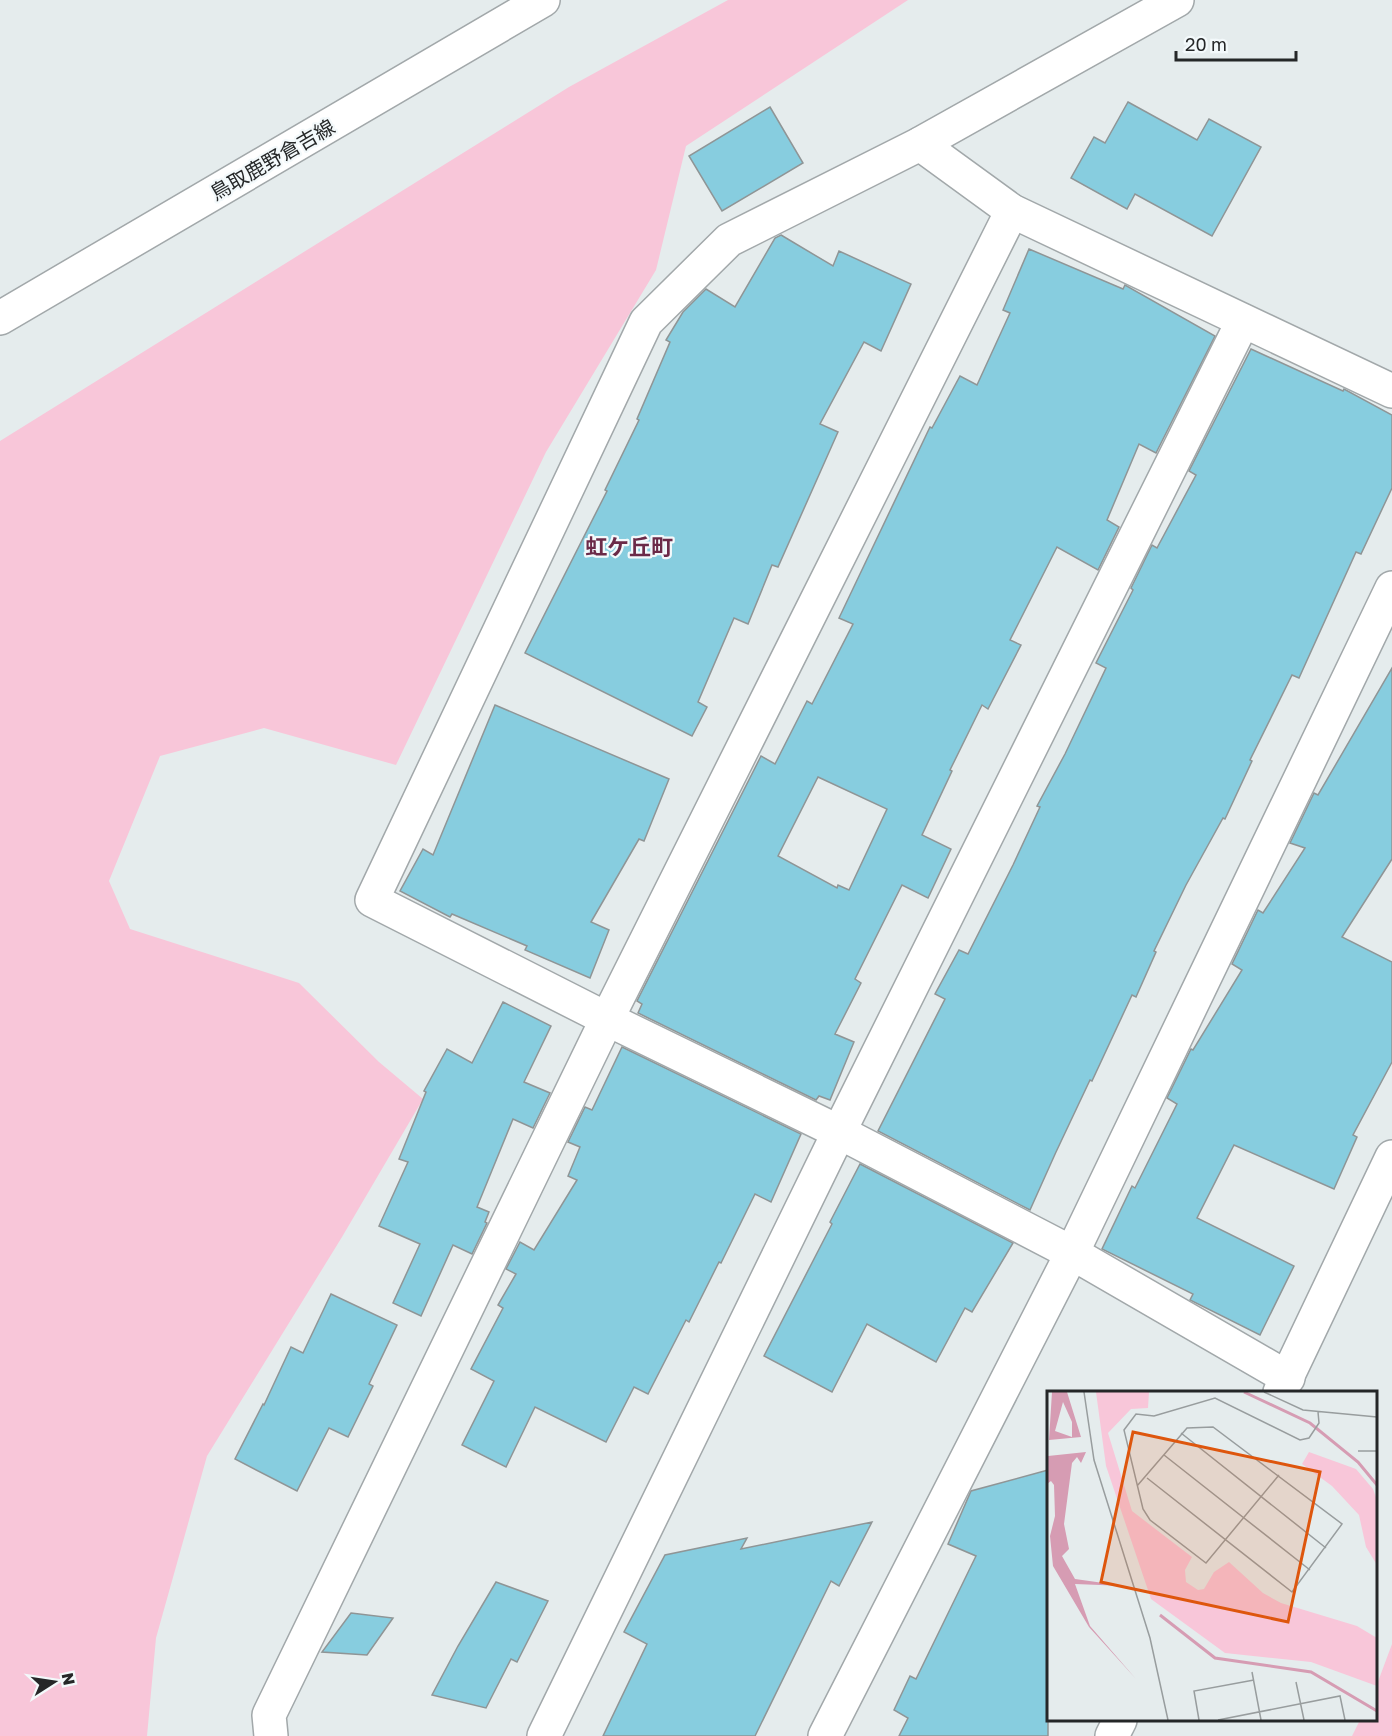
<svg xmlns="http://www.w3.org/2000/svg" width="1392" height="1736" viewBox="0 0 1392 1736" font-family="'Golos Text','Noto Sans JP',sans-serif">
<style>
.green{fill:#f8c6d9}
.building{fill:#87cddf;stroke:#8f9596;stroke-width:1.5;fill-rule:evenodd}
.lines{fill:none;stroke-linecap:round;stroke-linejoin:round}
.street-casing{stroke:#a2a8aa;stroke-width:36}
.primary-casing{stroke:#a2a8aa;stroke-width:36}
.street{stroke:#fff;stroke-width:33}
.primary{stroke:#fff;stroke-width:33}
.labels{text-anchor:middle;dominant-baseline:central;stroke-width:4.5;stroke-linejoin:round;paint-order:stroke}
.street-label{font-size:20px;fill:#252728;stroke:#f3f9fb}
.quarter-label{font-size:22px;font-weight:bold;fill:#6b2a48;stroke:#f3f9fb}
.inset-river{fill:none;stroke:#d69cb3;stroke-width:3}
.inset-road{fill:none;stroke:#989d9e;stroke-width:1.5}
.view{fill:#de560d;fill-opacity:0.15;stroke:#de560d;stroke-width:3}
.inset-edge{fill:none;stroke:#252728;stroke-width:3}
</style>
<rect width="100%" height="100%" fill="#e5eced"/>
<g class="green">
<polygon points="728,0 908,0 686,146 656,270 546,452 396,765 264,728 160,756 109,881 130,929 299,983 379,1062 423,1099 342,1237 207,1456 156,1638 147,1736 0,1736 0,441 569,87"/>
<polygon points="1392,1644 1392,1736 1352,1736 1360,1720 1376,1720 1376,1687"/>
</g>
<g class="building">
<polygon points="1128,102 1197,140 1209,119 1261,147 1212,236 1135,194 1127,209 1071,178 1094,137 1105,143"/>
<polygon points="770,107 803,163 722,211 689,156"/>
<polygon points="781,235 833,266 839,251 911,284 881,351 864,342 820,424 838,432 778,567 772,565 748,624 734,618 698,702 707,707 692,736 525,653 607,491 605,490 639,420 637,419 670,342 666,340 683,312 706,289 735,307 775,238"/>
<path d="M1029 249 1123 289 1125 285 1215 336 1156 453 1139 444 1107 520 1119 527 1098 570 1057 547 1010 640 1021 645 988 709 982 705 950 770 952 771 922 835 951 849 928 898 902 885 855 979 861 983 835 1034 854 1042 830 1100 819 1096 816 1100 638 1013 642 1004 637 1001 761 756 775 764 807 701 812 704 853 624 839 618 930 427 932 428 960 376 977 385 1010 313 1003 310ZM818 777 887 809 849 890 838 885 837 888 778 856Z"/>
<polygon points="1251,349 1343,391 1344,389 1392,415 1392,488 1361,554 1356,552 1299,678 1292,675 1250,760 1252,761 1225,819 1223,818 1186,885 1154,951 1156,952 1136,997 1132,995 1092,1081 1090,1080 1056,1152 1030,1210 878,1131 945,999 935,994 959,950 968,954 1013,865 1040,807 1037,806 1065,754 1106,668 1096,663 1133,590 1131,588 1152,545 1157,548 1196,475 1189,471"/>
<polygon points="1392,668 1392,859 1342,937 1392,962 1392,1062 1353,1135 1357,1137 1334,1189 1234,1145 1197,1218 1294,1266 1260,1335 1190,1300 1193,1294 1102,1249 1132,1186 1135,1188 1177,1104 1167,1098 1191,1049 1193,1050 1242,970 1232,964 1257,912 1258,910 1263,913 1305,848 1290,843 1314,793 1318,795"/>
<polygon points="495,705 669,779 644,841 639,839 591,922 609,930 590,978 525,950 527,946 452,914 450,917 400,891 423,849 433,855"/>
<polygon points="503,1002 551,1026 524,1082 550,1093 533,1128 513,1119 477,1207 489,1212 485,1222 487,1223 472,1254 453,1245 421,1316 393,1303 420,1244 379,1226 408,1162 399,1159 426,1092 424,1091 447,1049 472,1063"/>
<polygon points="622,1047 801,1134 771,1202 755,1194 721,1263 719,1262 689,1322 686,1320 648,1394 634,1387 606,1442 535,1407 506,1467 462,1445 494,1381 471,1369 503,1308 498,1305 516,1274 506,1269 520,1242 534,1250 577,1180 568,1176 580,1147 568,1142 585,1107 592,1110"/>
<polygon points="860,1164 1013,1243 972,1312 965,1308 936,1362 867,1324 832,1392 764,1356 832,1224 830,1222"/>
<polygon points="331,1294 397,1325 369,1384 373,1386 348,1437 329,1428 297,1491 235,1459 263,1404 264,1405 291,1347 303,1353"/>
<polygon points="1048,1470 1048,1736 899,1736 908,1718 894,1710 910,1676 916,1679 976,1556 948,1544 971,1491"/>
<polygon points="872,1522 839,1586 831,1581 755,1736 603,1736 647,1644 624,1632 665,1555 747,1538 741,1549"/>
<polygon points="496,1582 548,1601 517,1662 511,1659 486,1708 432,1695 458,1646"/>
<polygon points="351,1613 393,1618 367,1655 322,1652"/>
</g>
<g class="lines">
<g class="street-casing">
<g id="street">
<polyline points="1177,0 920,144 729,240 646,322 372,900 607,1019 839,1132 1072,1253 1288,1378"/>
<polyline points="920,144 1012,211 1392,391"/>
<polyline points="1280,1392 1392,1157"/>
<polyline points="271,1736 269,1715 607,1019 1012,211"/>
<polyline points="544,1736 839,1132 1243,321"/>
<polyline points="825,1736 1072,1253 1392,588"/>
<polyline points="1112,1736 1120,1720"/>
</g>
</g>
<g class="primary-casing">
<polyline id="primary" points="0,318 543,0"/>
</g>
<use href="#street" class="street"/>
<use href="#primary" class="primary"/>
</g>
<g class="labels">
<g class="street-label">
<text transform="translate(272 159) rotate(-30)">鳥取鹿野倉吉線</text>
</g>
<g class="quarter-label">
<text x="629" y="546">虹ケ丘町</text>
</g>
</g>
<g transform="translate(1047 1391)">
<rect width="330" height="330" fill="#e5eced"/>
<path d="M49 1H102L101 17 84 18 61 42 85 120 145 166 138 179 139 191 151 199 157 198 167 181 182 171 216 202 234 212 310 235 330 247V295L264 271 178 262 104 208 59 75ZM262 61 309 78 326 98 330 109V174L319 156 312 124 285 95 255 73Z" fill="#f8c6d9"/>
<path d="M5 1H20L34 46 2 49ZM16 11 25 31V46L8 40ZM0 55 1 65 39 61 34 72 30 66 25 72 17 133 22 158 15 165 28 188 78 195 28 193 43 235 89 288 42 236 6 175 3 145 8 125 7 94 4 90 0 93Z" fill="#d69cb3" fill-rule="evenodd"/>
<path class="inset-river" d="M197 1 263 32 311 71 330 94M113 224 168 267 264 281 330 320"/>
<path class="inset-road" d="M37 1 47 69 103 247 121 329M217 1 256 19 330 26M134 42 279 157M311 60H330M117 64 263 179M232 84 159 172 103 129 96 118 77 39 89 23 107 25 168 7 253 49 262 47 272 32 271 21M90 95 140 37 166 36 295 133 245 201 100 87M205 281 214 329M249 291 257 329M152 329 147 300 207 289M171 329 293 305 298 329"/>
<path class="view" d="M86 41 273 81 241 231 54 191Z"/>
<rect width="330" height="330" class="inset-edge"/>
</g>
<g transform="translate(54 1682) rotate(78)" stroke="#f3f9fb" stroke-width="4.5" paint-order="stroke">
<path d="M0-4.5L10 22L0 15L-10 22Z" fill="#252728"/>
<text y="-9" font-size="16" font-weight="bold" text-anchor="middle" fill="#252728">N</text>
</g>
<path d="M1176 51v9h120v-9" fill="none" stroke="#252728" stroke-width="3"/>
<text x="1185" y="51" font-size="18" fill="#252728" stroke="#f3f9fb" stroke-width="4.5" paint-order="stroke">20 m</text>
</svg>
